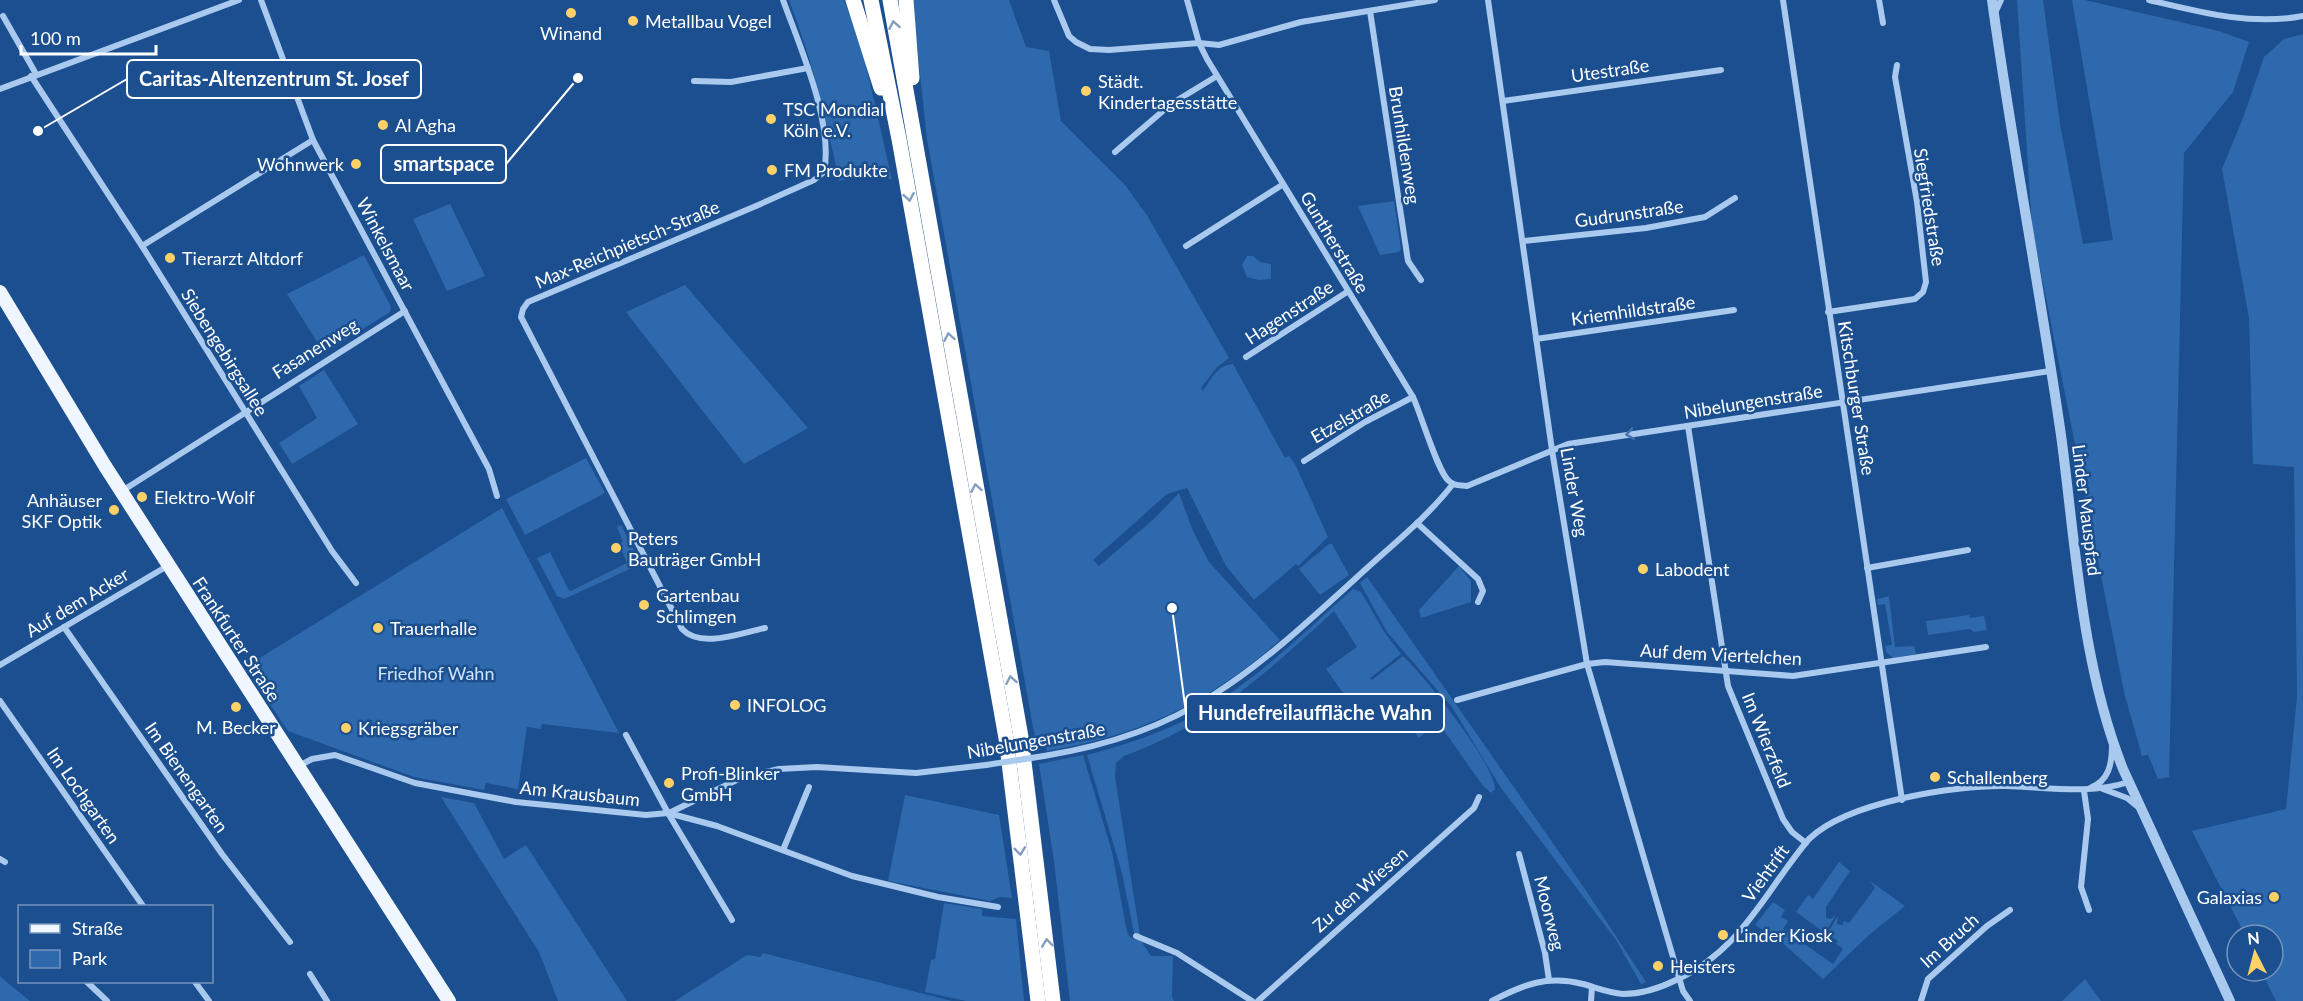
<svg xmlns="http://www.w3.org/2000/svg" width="2303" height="1001" viewBox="0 0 2303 1001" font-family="Lato,sans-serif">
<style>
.green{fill:#2e69ad}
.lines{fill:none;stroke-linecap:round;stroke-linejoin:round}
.minor{stroke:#a9c9ee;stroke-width:6}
.tertiary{stroke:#a9c9ee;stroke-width:10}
.primary{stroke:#f0f6ff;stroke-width:14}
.motorway{stroke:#fff;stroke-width:15}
.minor-bridge{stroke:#a9c9ee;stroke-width:6}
.oneway{stroke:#829ec1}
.oneway2{stroke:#4674ac}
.poi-dot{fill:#ffd166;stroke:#1b4f8f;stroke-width:2}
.labels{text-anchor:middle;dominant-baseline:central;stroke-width:5;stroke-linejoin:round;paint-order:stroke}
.poi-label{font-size:18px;fill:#fff;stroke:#1b4f8f;text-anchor:start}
.street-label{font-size:18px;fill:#fff;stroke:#1b4f8f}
.park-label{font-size:18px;fill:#cfe3fa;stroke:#1b4f8f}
.leader{fill:none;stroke:#fff;stroke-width:2}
.callout-dot{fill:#fff;stroke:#1b4f8f;stroke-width:2}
.callout{fill:#1b4f8f;stroke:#fff;stroke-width:2}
.callout-label{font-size:20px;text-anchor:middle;font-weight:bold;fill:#fff}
</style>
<rect width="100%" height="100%" fill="#1b4f8f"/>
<g class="green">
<path d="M789 0H844L862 48 892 180 876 173 839 181C826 118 812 59 789 0Z"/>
<path d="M912 0H1009L1026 47 1049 51 1061 121 1126 186 1148 217 1229 358 1217 367 1201 388 1203 391C1210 381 1217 365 1233 364L1285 458 1289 456 1295 464 1328 537 1298 566 1296 564 1254 600 1226 566 1187 488 1167 494 1093 560 1099 566 1155 518 1179 493 1193 531 1209 562 1280 640C1208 703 1141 735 1047 751L1046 748 1037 749 927 139Z"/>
<polygon points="2017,0 2043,0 2060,124 2083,244 2113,240 2072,0 2085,0 2219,31 2249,42 2233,92 2184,153 2169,777 2158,779 2148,755 2142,756 2124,692 2032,227"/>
<polygon points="2303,34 2303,1001 2276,1001 2261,971 2273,971 2273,935 2245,935 2192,831 2286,809 2297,697 2294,467 2253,464 2249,318 2222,169 2243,118 2264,57 2284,39"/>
<polygon points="1394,201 1401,249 1399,252 1380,255 1358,206"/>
<polygon points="450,204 485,276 447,291 413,219"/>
<polygon points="364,255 391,307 390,312 324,353 287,294"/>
<polygon points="1247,256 1253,256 1260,262 1271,264 1271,279 1259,280 1247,277 1242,265"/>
<polygon points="685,285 808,428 744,464 626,312"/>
<polygon points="324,370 358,424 292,464 279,443 317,418 299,386"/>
<polygon points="586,458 605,493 525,535 506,499"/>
<polygon points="502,508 619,733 542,724 541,729 527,727 518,789 486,783 484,790 414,777 288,731 245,667"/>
<polygon points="621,525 641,564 564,599 557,596 537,558 550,552 568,589 571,591 627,563 619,544 623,542 617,527"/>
<polygon points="1329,544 1332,544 1349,575 1320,595 1299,569"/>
<polygon points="1459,566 1471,581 1471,602 1421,618 1419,610"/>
<polygon points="1367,577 1585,889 1646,982 1641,984 1616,940 1501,788 1452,707 1387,632 1360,583"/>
<path d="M1353 589 1361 592 1385 633 1401 654 1370 678 1372 680 1403 656C1424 676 1495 764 1495 789L1491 793 1483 786 1438 722 1419 738 1386 694 1358 714 1326 669 1357 647 1334 611C1265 674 1213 723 1124 756L1116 763 1115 777 1140 935 1134 933 1122 873 1087 755C1125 745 1161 733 1195 715 1254 683 1303 633 1353 589Z"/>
<polygon points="1889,596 1895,647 1914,646 1916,654 1893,658 1886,652 1885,646 1892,645 1885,604 1878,605 1877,599"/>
<polygon points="1969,615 1970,618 1984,616 1987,630 1974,632 1970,629 1928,635 1926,621"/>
<polygon points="1083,755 1112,852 1127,932 1131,938 1141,941 1151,956 1173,956 1172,996 1174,1001 1070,1001 1054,861 1039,764"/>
<polygon points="905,795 999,815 1012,898 999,897 990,901 888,881"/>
<polygon points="441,797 474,803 504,859 526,845 627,1001 558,1001 539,952"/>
<polygon points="1839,862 1850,871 1826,907 1826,918 1831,919 1836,915 1825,933 1796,912 1808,895 1813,899"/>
<polygon points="1870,881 1905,906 1869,935 1823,979 1778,939 1755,925 1773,902 1785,910 1781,917 1788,921 1783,929 1833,964 1843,949 1836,944 1838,941 1827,934 1838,916 1837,924 1842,925 1844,921 1849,923 1875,888"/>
<polygon points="944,903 982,909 982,916 1016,919 1024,1001 966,1001 925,992 931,960 935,959"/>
<polygon points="763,953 952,1001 675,1001 747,955 760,957"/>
<polygon points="0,976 3,979 30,1001 0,1001"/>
<polygon points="2085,979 2101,1001 2062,1001"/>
</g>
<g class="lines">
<g class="minor">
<polyline points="261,0 313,140 489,469 497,496"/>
<polyline points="1054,0 1069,36 1076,42 1090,49 1109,50 1199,43 1219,45 1301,22 1435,0"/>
<path d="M1187 0 1199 43 1207 59 1413 397C1421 414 1438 473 1449 481 1454 486 1460 485 1467 486L1568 444 2050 371"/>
<polyline points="1488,0 1552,450 1587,664 1683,991 1690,1001"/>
<polyline points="1783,0 1902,800"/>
<polyline points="1879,0 1883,23"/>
<path d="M2149 0C2199 12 2251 26 2303 16"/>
<polyline points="1370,11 1408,261 1421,280"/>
<polyline points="1995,13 2001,0"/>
<polyline points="3,16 36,74"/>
<polyline points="31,76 142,246 332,551 356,583"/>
<polyline points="694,81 731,82 808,68"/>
<polyline points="0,89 239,0"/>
<polyline points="1503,101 1721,70"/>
<polyline points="1115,152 1171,104 1217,76"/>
<polyline points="1523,241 1646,228 1705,217 1735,198"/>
<polyline points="142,246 313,140"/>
<polyline points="1186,246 1282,185"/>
<polyline points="1828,312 1915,299 1923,292 1926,282 1917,202 1895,77 1897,65"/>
<polyline points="1536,339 1734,310"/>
<polyline points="1246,357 1347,292"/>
<polyline points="1688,426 1728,686 1783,819 1792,832 1806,843"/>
<polyline points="1304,461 1365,422 1413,397"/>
<polyline points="122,491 405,311"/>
<polyline points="1417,523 1478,579 1483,591 1478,602"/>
<polyline points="1867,568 1968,550"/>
<polyline points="64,627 222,854 290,942"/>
<path d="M765 628C740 633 701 649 682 629L521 317 523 309 528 302 756 206 814 180 824 172C834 123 800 47 783 0"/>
<polyline points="0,665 169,565"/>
<polyline points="1457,700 1587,664 1605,662 1793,676 1986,647"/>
<polyline points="0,701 143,906"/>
<polyline points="626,735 668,813 732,920"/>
<path d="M1044 756C1187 733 1252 673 1355 579 1388 548 1425 520 1453 484"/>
<polyline points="299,766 312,759 335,755 415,783 516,802 646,815 668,813 717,826 852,876 938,897 998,907"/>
<path d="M2090 788C2109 781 2112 764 2112 745"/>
<polyline points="2103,789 2127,798 2138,807"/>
<polyline points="2084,791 2088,819 2081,887 2089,910"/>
<polyline points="669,813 743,777 779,769 817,767 916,773 986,765"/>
<polyline points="783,850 809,787"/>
<polyline points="1519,854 1545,953 1549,980"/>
<polyline points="0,859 5,862"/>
<polyline points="1136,936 1177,953 1252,1001"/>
<polyline points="310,974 327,1001"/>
<polyline points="87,982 107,1001"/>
<polyline points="195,982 209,1001"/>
<polyline points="1258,1001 1474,808 1479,797"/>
<path d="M1492 1001C1524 984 1548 975 1583 984 1597 988 1610 993 1623 994 1642 994 1660 988 1676 980 1742 950 1765 891 1809 839 1847 802 1954 785 2006 786 2048 787 2088 795 2129 782"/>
<polyline points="1591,1001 1592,987"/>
<polyline points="1921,1001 1928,979 1987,926 2010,910"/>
</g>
<path class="tertiary" d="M1992 0C2012 145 2040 290 2061 435 2076 547 2081 663 2123 769L2230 1001"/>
<polyline class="primary" points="0,292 105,466 449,1001"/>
<g class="motorway">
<polyline points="853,0 881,88"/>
<polyline points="871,0 899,139 1006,738 1038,1001"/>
<polyline points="890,0 1021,737 1053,1001"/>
<polyline points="906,0 912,78"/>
</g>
<polyline class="minor-bridge" points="986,765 1044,756"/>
</g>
<defs><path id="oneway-chevron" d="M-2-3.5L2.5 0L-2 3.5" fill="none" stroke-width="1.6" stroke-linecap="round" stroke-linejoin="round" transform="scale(1.5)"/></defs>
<g class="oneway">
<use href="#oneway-chevron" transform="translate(894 25) rotate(-100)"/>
<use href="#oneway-chevron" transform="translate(909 197) rotate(80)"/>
<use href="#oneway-chevron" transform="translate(949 337) rotate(-100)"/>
<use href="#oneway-chevron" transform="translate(976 488) rotate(-100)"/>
<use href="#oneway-chevron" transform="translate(1011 680) rotate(-100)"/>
<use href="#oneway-chevron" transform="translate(1020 851) rotate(83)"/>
<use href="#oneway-chevron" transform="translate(1047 943) rotate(-97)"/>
</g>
<use class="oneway2" href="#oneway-chevron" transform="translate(1630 434) rotate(171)"/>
<g class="poi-dot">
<circle cx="571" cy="13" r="6"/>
<circle cx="633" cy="21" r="6"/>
<circle cx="1086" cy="91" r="6"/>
<circle cx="771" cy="119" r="6"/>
<circle cx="383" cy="125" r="6"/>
<circle cx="356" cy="164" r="6"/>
<circle cx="772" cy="170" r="6"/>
<circle cx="170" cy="258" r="6"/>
<circle cx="142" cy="497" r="6"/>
<circle cx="114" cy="510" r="6"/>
<circle cx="616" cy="548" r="6"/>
<circle cx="1643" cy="569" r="6"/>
<circle cx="644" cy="605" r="6"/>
<circle cx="378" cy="628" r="6"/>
<circle cx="735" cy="705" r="6"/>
<circle cx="236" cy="707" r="6"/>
<circle cx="346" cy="728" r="6"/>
<circle cx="1935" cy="777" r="6"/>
<circle cx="669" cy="783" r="6"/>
<circle cx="2274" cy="897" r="6"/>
<circle cx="1723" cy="935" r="6"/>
<circle cx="1658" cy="966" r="6"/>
</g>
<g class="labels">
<g class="poi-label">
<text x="645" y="21">Metallbau Vogel</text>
<text x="571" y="33" text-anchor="middle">Winand</text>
<text x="1098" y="81">Städt.<tspan x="1098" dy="21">Kindertagesstätte</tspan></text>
<text x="783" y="109">TSC Mondial<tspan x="783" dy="21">Köln e.V.</tspan></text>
<text x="395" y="125">Al Agha</text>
<text x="344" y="164" text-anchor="end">Wohnwerk</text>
<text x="784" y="170">FM Produkte</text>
<text x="182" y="258">Tierarzt Altdorf</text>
<text x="154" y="497">Elektro-Wolf</text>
<text x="102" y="500" text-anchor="end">Anhäuser<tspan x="102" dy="21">SKF Optik</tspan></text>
<text x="628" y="538">Peters<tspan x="628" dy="21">Bauträger GmbH</tspan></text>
<text x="1655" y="569">Labodent</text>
<text x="656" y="595">Gartenbau<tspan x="656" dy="21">Schlimgen</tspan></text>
<text x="390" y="628">Trauerhalle</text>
<text x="747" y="705">INFOLOG</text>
<text x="236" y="727" text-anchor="middle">M. Becker</text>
<text x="358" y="728">Kriegsgräber</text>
<text x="681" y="773">Profi-Blinker<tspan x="681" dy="21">GmbH</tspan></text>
<text x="1947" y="777">Schallenberg</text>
<text x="2262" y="897" text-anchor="end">Galaxias</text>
<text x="1735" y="935">Linder Kiosk</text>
<text x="1670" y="966">Heisters</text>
</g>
<g class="street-label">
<text transform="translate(1610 70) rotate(-8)">Utestraße</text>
<text transform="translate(1405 145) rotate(81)">Brunhildenweg</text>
<text transform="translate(1930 207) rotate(81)">Siegfriedstraße</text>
<text transform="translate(1629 213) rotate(-8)">Gudrunstraße</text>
<text transform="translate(1335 242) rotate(59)">Guntherstraße</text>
<text transform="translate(386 244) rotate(62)">Winkelsmaar</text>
<text transform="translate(627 244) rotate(-23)">Max-Reichpietsch-Straße</text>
<text transform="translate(1633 310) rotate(-8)">Kriemhildstraße</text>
<text transform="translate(1289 312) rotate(-33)">Hagenstraße</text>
<text transform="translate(315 348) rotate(-32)">Fasanenweg</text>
<text transform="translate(225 352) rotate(58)">Siebengebirgsallee</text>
<text transform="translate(1857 398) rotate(81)">Kitschburger Straße</text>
<text transform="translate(1753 401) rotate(-9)">Nibelungenstraße</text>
<text transform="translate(1350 416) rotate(-30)">Etzelstraße</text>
<text transform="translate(1575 492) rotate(80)">Linder Weg</text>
<text transform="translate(2087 510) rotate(83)">Linder Mauspfad</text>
<text transform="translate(77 602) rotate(-31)">Auf dem Acker</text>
<text transform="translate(237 639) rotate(57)">Frankfurter Straße</text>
<text transform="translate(1721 654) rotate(3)">Auf dem Viertelchen</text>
<text transform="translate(1036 740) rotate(-10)">Nibelungenstraße</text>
<text transform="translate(1767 740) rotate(68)">Im Wierzfeld</text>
<text transform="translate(187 777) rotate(55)">Im Bienengarten</text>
<text transform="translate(580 793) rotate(6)">Am Krausbaum</text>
<text transform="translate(84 795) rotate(55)">Im Lochgarten</text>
<text transform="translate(1765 873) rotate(-54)">Viehtrift</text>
<text transform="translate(1360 889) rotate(-41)">Zu den Wiesen</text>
<text transform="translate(1550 913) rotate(76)">Moorweg</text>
<text transform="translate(1949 940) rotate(-42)">Im Bruch</text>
</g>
<g class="park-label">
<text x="436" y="673">Friedhof Wahn</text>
</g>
</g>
<path class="leader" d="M38 131L127 79M578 78L506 164M1172 608L1186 713"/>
<g class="callout-dot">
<circle cx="38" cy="131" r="6"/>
<circle cx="578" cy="78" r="6"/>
<circle cx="1172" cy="608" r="6"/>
</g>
<g class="callout">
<rect x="127" y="60" width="294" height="38" rx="6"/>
<rect x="381" y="145" width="125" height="38" rx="6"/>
<rect x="1186" y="694" width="258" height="38" rx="6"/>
</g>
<g class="callout-label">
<text x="274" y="86">Caritas-Altenzentrum St. Josef</text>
<text x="444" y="171">smartspace</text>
<text x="1315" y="720">Hundefreilauffläche Wahn</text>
</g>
<rect x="18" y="905" width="195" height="78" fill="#1b4f8f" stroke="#7695bc" stroke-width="1.5"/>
<rect x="30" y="924" width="30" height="9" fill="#f0f6ff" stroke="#7695bc" stroke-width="1.5"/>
<text x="72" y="935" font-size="18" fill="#ffffff">Straße</text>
<rect x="30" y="950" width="30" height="18" fill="#2e69ad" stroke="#7695bc" stroke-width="1.5"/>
<text x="72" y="965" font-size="18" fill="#ffffff">Park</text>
<g transform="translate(2255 953) rotate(354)"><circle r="28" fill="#1b4f8f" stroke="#7695bc" stroke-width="1.5"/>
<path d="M0-4.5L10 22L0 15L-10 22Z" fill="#ffd166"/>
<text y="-9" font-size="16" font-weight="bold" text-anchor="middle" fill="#ffffff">N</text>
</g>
<path d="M21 45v9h135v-9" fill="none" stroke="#ffffff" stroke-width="3"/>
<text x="30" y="45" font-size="18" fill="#ffffff" stroke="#1b4f8f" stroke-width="4.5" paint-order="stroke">100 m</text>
</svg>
